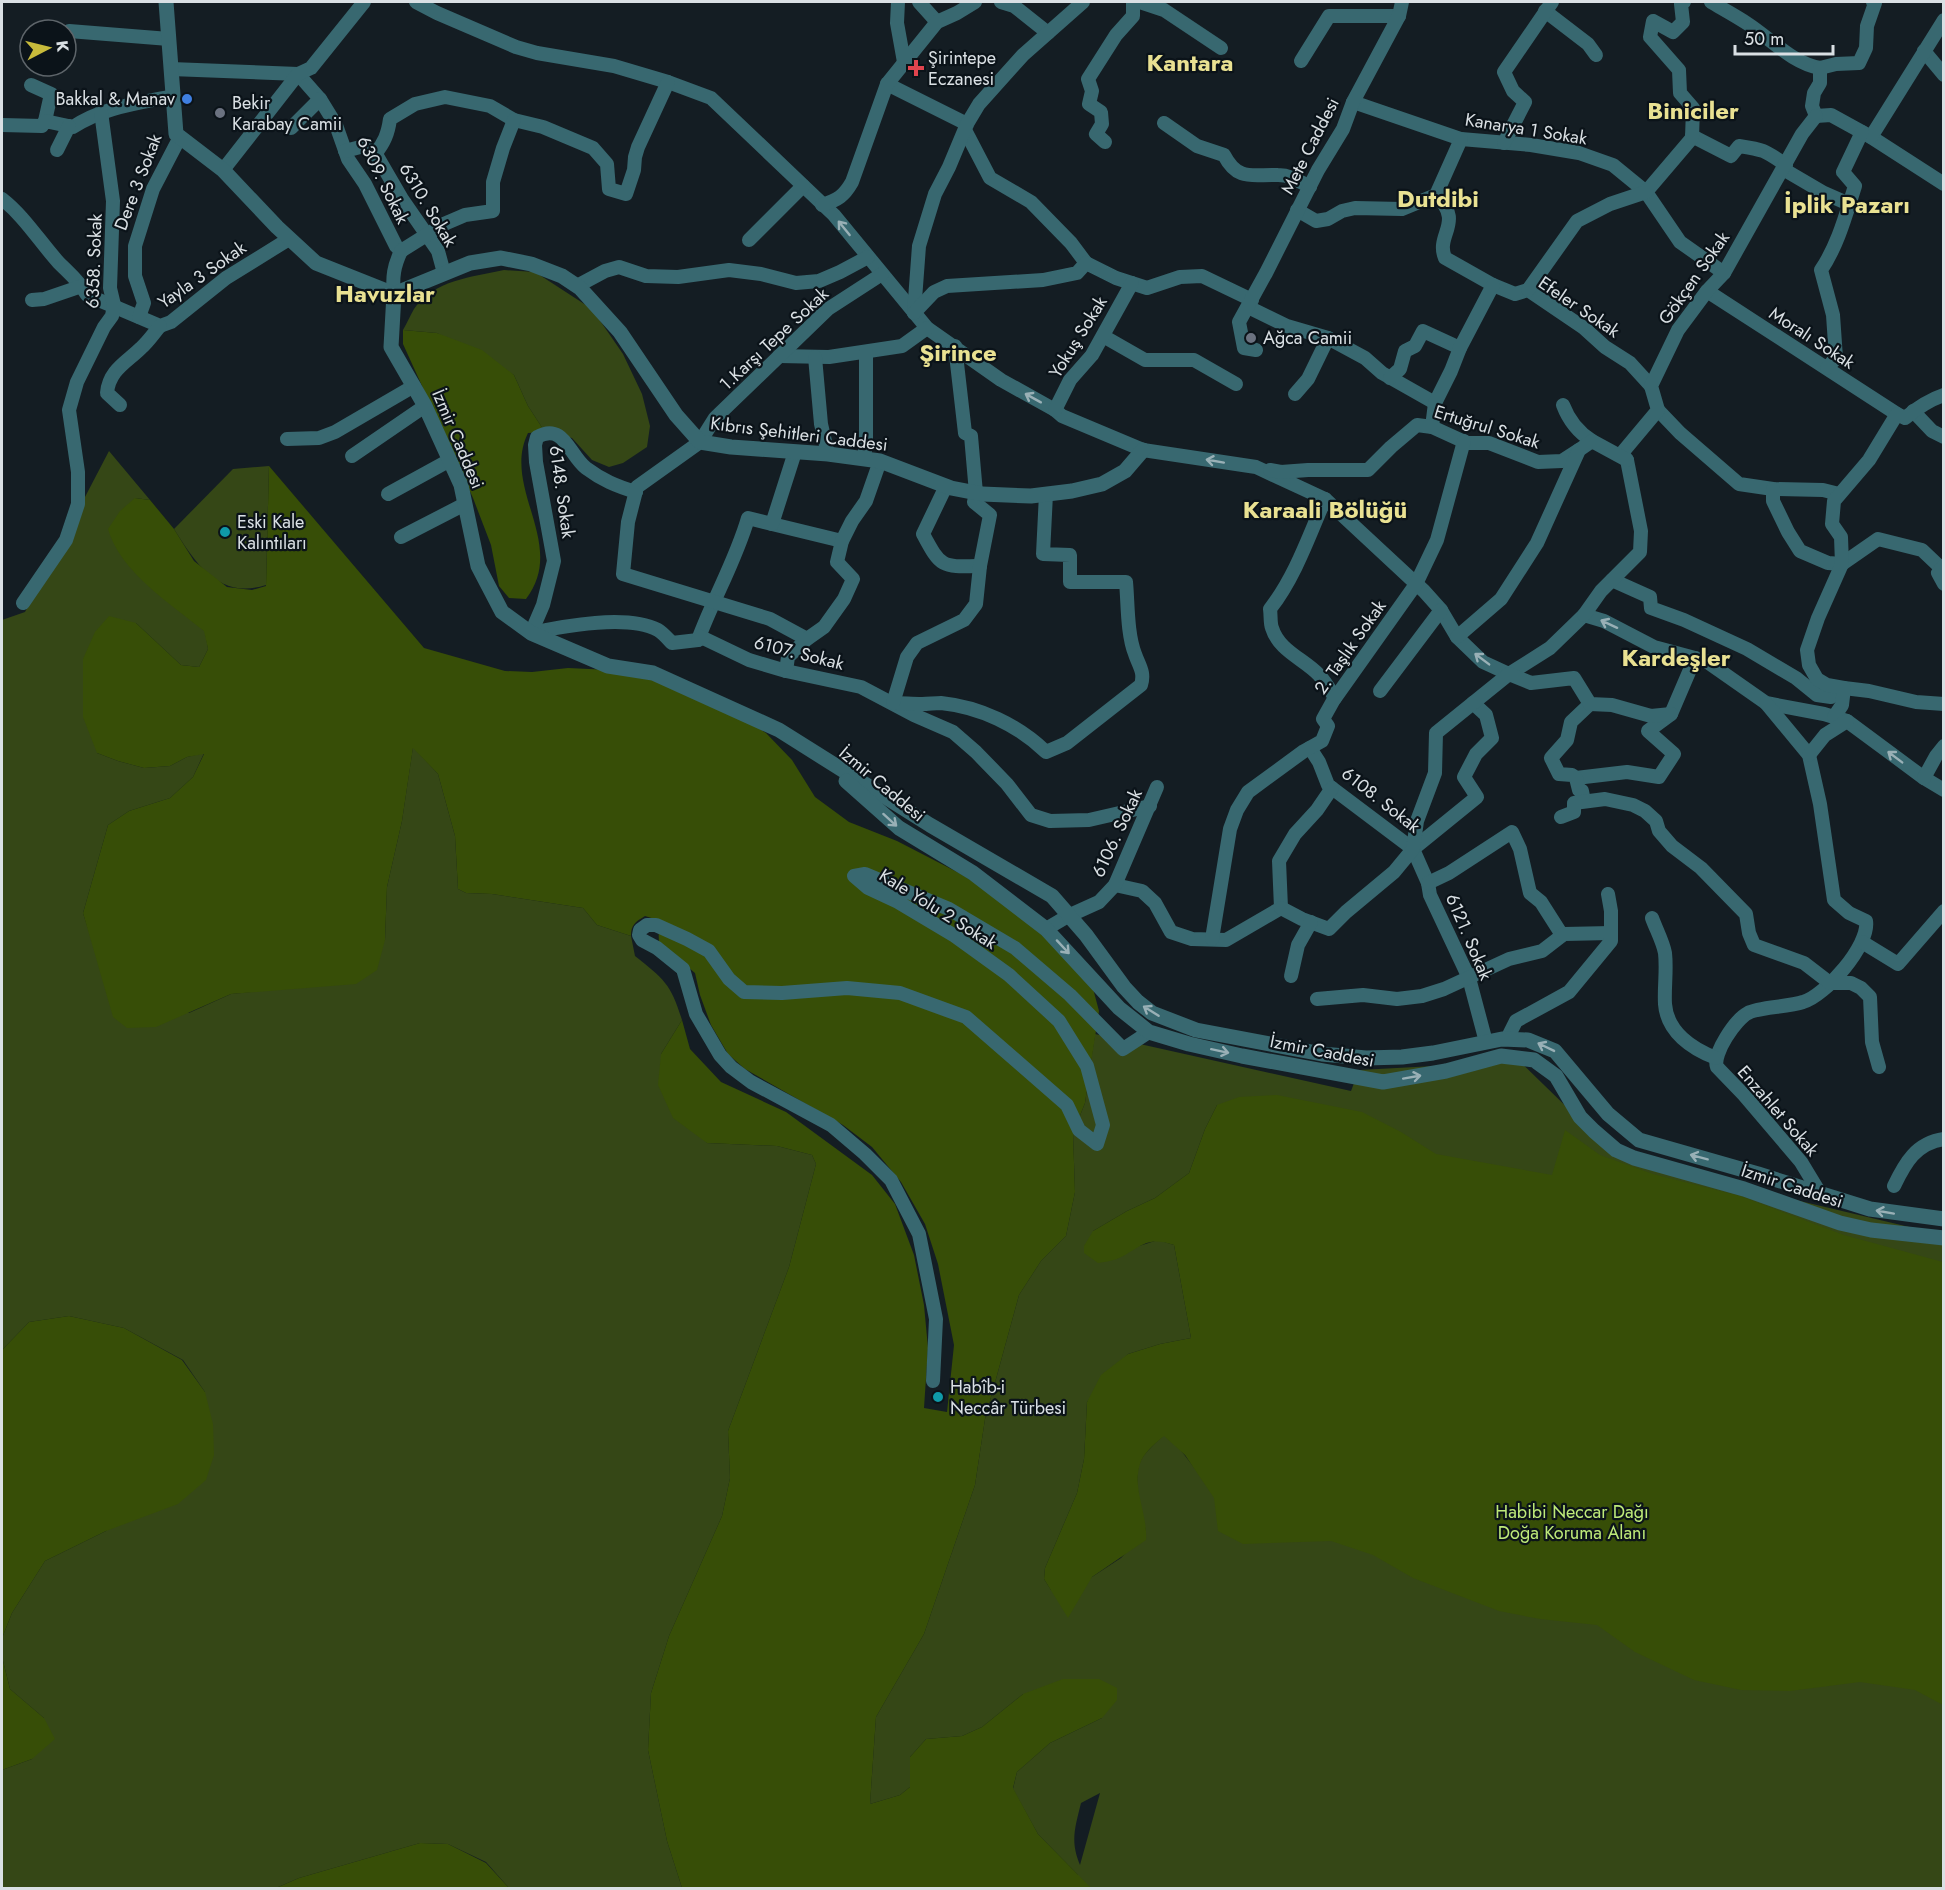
<svg xmlns="http://www.w3.org/2000/svg" width="1945" height="1890" viewBox="0 0 1945 1890" font-family="Jost,sans-serif">
<style>
.green{fill:#354716;fill-rule:evenodd}
.forest{fill:#374e07}
.lines{fill:none;stroke-linecap:round;stroke-linejoin:round}
.minor{stroke:#386870;stroke-width:14}
.tertiary{stroke:#386870;stroke-width:15}
.oneway{stroke:#99b0b6}
.health-dot{fill:#e0444e;stroke:#0b1319;stroke-width:2}
.shop-dot{fill:#3f7fe0;stroke:#0b1319;stroke-width:2}
.worship-dot{fill:#6b7280;stroke:#0b1319;stroke-width:2}
.culture-dot{fill:#0f9aa8;stroke:#0b1319;stroke-width:2}
.labels{text-anchor:middle;dominant-baseline:central;stroke-width:4.5;stroke-linejoin:round;paint-order:stroke}
.poi-label{font-size:18px;fill:#dae0e4;stroke:#0b1319;text-anchor:start}
.street-label{font-size:18px;fill:#dae0e4;stroke:#0b1319}
.park-label{font-size:18px;fill:#beea79;stroke:#0b1319}
.district-label{font-size:24px;font-weight:bold;fill:#e9e192;stroke:#0b1319}
</style>
<rect width="100%" height="100%" fill="#141d23"/>
<g class="green">
<path d="M504 270 535 272 592 309 623 354 642 394 650 426 647 447 623 463 609 467 592 460 572 438 545 432 528 406 514 375 437 333 403 330C407 323 410 316 414 309 434 280 472 277 504 270Z"/>
<path d="M109 451 150 500 135 498 177 609 205 631 208 649 199 667 181 665 136 623 97 753 118 761 144 768 170 766 187 757 204 753 193 777 170 798 129 811 108 825 83 913 92 941 189 1013 231 994 298 987 385 940 387 887 402 821 413 747 438 774 455 836 458 889 466 893 492 894 583 908 597 925 631 936 635 956C664 979 671 984 682 1020L661 1054 707 1143 777 1146 812 1155 816 1164 789 1267 728 1431 730 1478 722 1516 669 1636 651 1693 648 1750 667 1841 682 1888H509L486 1862 448 1844 420 1843 299 1878 276 1888H2V1770L32 1759 44 1718 10 1689 2 1657V1638L12 1613 45 1561 106 1531 205 1392 183 1360 124 1328 69 1316 29 1322 2 1350V620L25 612Z"/>
<path d="M269 466 266 585C219 600 196 564 174 529L233 469Z"/>
<path d="M1095 1034 1351 1091 1359 1070 1453 1065 1509 1051 1619 1158 1943 1235V1888H1075L1078 1875 1038 1834 1013 1789 1017 1772 1050 1743 1102 1718 1023 1694 982 1727 962 1736 926 1739 910 1757V1787L900 1795 870 1804 876 1717 924 1634 975 1485 985 1419 1019 1295 1041 1261 1066 1236 1075 1192 1073 1133 1085 1103ZM1217 1105 1199 1474 1179 1448 1164 1435C1156 1443 1142 1454 1139 1465 1134 1486 1142 1511 1146 1532L1121 1558 1092 1577 1051 1590 1044 1579 1045 1568 1077 1493 1084 1459 1087 1402 1128 1354 1160 1344 1191 1338 1174 1245 1158 1240 1136 1247 1116 1259 1093 1231 1127 1211 1155 1198 1189 1173 1205 1129ZM1100 1793 1080 1865C1070 1841 1075 1828 1081 1803Z"/>
</g>
<g class="forest">
<path d="M403 330 437 333 482 350 514 375 528 406 545 432 528 433C501 488 568 544 526 599L509 598 499 586 491 545 473 498 403 344Z"/>
<path d="M269 466 424 648 505 671 532 672 568 668 632 671 726 707 766 733 792 760 815 797 849 822 897 841 959 873 1016 908 1087 966 1099 1011 1085 1103 1073 1133 1075 1192 1066 1236 1041 1261 1019 1295 985 1419 975 1485 924 1634 876 1717 870 1804 900 1795 910 1787V1757L926 1739 962 1736 982 1727 1023 1694 1063 1679H1099L1117 1688V1700L1102 1718 1050 1743 1017 1772 1013 1788 1038 1834 1091 1888H682L667 1841 648 1750 651 1693 669 1636 722 1516 730 1478 728 1431 789 1267 816 1164 812 1155 777 1146 707 1143 673 1118 658 1085 661 1054 682 1020 690 1049 721 1082 786 1112 872 1175 895 1204 914 1255 924 1305 928 1348 924 1408 947 1412 954 1345 938 1264 925 1224 901 1182 872 1147 843 1125 745 1069 728 1054 711 1025 700 995 695 973 659 943 658 920 645 916C635 922 631 925 631 936L597 925 583 908 492 894 466 893 458 889 455 836 438 774 413 748 402 821 387 887 385 940 377 970 356 984 231 994 156 1027 127 1028 113 1017 83 913 108 825 129 811 170 798 193 777 204 754 187 757 170 766 144 768 118 761 97 753 83 717V659L95 632 109 616 136 623 181 665 199 667 208 649 204 631C171 604 120 572 108 529L120 511 135 498 150 500 174 529 194 561 227 587 252 590 266 586Z"/>
<path d="M1277 1095 1362 1112 1401 1132 1436 1154 1552 1175 1565 1130 1600 1155 1653 1174 1740 1196 1844 1235 1943 1262V1705L1915 1690 1860 1682 1790 1691 1741 1690 1694 1680 1635 1652 1597 1625 1540 1619 1499 1611 1413 1578 1373 1555 1331 1541 1243 1544 1218 1531 1214 1498 1185 1455 1164 1436C1156 1443 1143 1453 1140 1464 1132 1489 1148 1515 1146 1540L1092 1577 1068 1618 1044 1579 1045 1568 1077 1493 1084 1459 1087 1402 1101 1375 1128 1354 1160 1344 1191 1338 1174 1245C1145 1235 1141 1248 1117 1259 1111 1261 1104 1262 1098 1263L1084 1253V1246L1093 1231 1127 1211 1155 1198 1189 1173 1205 1129 1217 1105 1239 1097Z"/>
<polygon points="69,1316 124,1328 182,1360 205,1392 213,1424 214,1455 206,1480 178,1504 106,1531 45,1561 12,1613 2,1638 2,1350 29,1322"/>
<polygon points="2,1657 10,1689 44,1718 55,1739 32,1759 2,1770"/>
<polygon points="420,1843 448,1844 486,1863 509,1888 276,1888 299,1878"/>
</g>
<g class="lines">
<g class="minor">
<polyline points="416,2 437,13 516,47 537,53 614,66 668,82 711,98 834,215 927,328 1001,380 1055,410 1062,416 1143,450 1256,467 1325,499 1424,591 1441,610 1457,637 1483,662 1509,674 1550,648 1584,615 1604,621 1654,647 1706,661 1766,703 1824,714 1847,721 1924,778 1944,790"/>
<polyline points="898,2 897,23 904,62"/>
<polyline points="919,2 937,22"/>
<polyline points="1001,2 1014,6 1048,33"/>
<polyline points="1140,2 1164,10 1221,48"/>
<path d="M1711 2C1723 9 1736 16 1748 24 1771 39 1792 63 1820 68"/>
<polyline points="1545,11 1588,44 1596,55"/>
<polyline points="69,31 169,39"/>
<polyline points="1924,51 1944,75"/>
<polyline points="1301,61 1329,16 1399,16"/>
<path d="M171 69 298 74 320 99 336 125 348 159 365 184 396 246 401 251C394 266 392 277 394 294"/>
<polyline points="887,84 967,124"/>
<polyline points="31,85 51,94 45,121"/>
<polyline points="1353,102 1461,139 1531,145 1579,153 1613,165 1646,192 1680,242 1724,273"/>
<polyline points="1816,116 1812,106 1814,93 1820,83 1820,68 1836,64 1859,63 1866,48 1867,26 1875,3 1873,2"/>
<polyline points="1816,116 1831,115 1871,137 1944,184"/>
<path d="M1164 123 1197 146 1224 155C1238 182 1253 174 1278 175 1290 175 1299 181 1310 187"/>
<path d="M2 125 42 126 45 121 73 127C103 107 139 103 173 96"/>
<polyline points="291,128 320,99"/>
<polyline points="965,130 990,178 1031,202 1071,243 1086,263"/>
<path d="M1692 136 1731 156 1739 146C1765 150 1764 150 1786 165"/>
<polyline points="1871,137 1944,20"/>
<polyline points="1105,142 1096,134 1102,124 1101,112 1089,104 1092,91 1088,79 1116,35 1133,16 1133,2"/>
<polyline points="1504,143 1525,102 1513,91 1504,72 1552,2"/>
<polyline points="57,150 69,126"/>
<polyline points="345,151 364,146 377,156 402,199 438,251 444,273"/>
<path d="M375 154C384 143 388 134 390 119L415 104 445 97 490 106 514 120 543 127 593 148 607 164 609 189 626 194 634 170 635 157 638 147 668 82"/>
<polyline points="1783,169 1824,193 1849,204"/>
<polyline points="223,170 298,74 311,68 364,2"/>
<path d="M1436 195C1465 223 1435 234 1445 258L1493 285 1515 294 1528 290 1584 328 1605 347 1630 363 1651 386"/>
<path d="M2 199C24 216 40 242 59 263 69 273 80 282 87 295L160 326 171 322 226 278 289 239"/>
<path d="M822 205C838 200 844 196 852 182L887 84 937 22 957 13 975 2"/>
<polyline points="1297,210 1316,221 1328,219 1342,211 1355,208 1402,209 1436,195 1461,139"/>
<polyline points="749,240 803,186"/>
<polyline points="401,251 444,224 465,215 493,211 493,182 503,148 514,120"/>
<polyline points="577,286 605,271 619,267 646,276 678,277 729,270 761,274 796,283 819,281 840,272 868,257"/>
<polyline points="1528,290 1577,221 1610,204 1646,192 1692,138 1693,108 1680,93 1679,70 1650,37 1653,21 1673,32 1683,22 1681,4 1684,2"/>
<polyline points="1707,291 1897,414"/>
<polyline points="32,300 44,299 82,286"/>
<polyline points="1248,307 1287,326 1328,338 1365,358 1382,373 1435,403"/>
<polyline points="914,313 919,246 935,194 949,167 967,124 979,104 1023,55 1083,2"/>
<polyline points="914,313 934,292 947,286 1043,280 1077,273 1086,263 1116,278 1147,288 1180,277 1202,276 1252,300"/>
<polyline points="139,317 144,303 135,276 135,246 153,189 180,137"/>
<polyline points="1103,336 1145,360 1194,360 1236,384"/>
<polyline points="1256,350 1244,348 1239,322 1266,273 1318,170 1343,129 1353,102 1399,16 1402,2"/>
<polyline points="779,356 829,357 902,346 927,328"/>
<polyline points="815,357 821,424 828,454"/>
<path d="M1827 368 1836 358 1833 315 1821 270C1838 245 1846 214 1855 186L1843 172 1862 132"/>
<polyline points="1390,378 1400,369 1405,351 1415,346 1423,331 1460,348"/>
<polyline points="1295,394 1308,379 1328,338"/>
<path d="M120 405 107 393C109 370 127 362 141 348 148 342 154 333 160 326"/>
<path d="M1563 405C1569 421 1578 432 1592 441"/>
<polyline points="1055,410 1070,380 1092,355 1132,283"/>
<polyline points="1658,410 1680,433 1739,484 1773,489 1823,490 1839,494"/>
<polyline points="1913,411 1932,431 1944,437"/>
<polyline points="1432,427 1435,403 1451,371 1460,348 1493,285"/>
<polyline points="287,439 319,438 335,432 414,386"/>
<polyline points="352,456 425,406"/>
<polyline points="864,459 866,441 866,352"/>
<polyline points="1270,470 1281,472 1308,470 1368,470 1391,447 1417,425 1432,427 1467,443 1489,443 1538,462 1562,461 1579,450"/>
<path d="M946 486 923 534C941 568 942 567 980 566"/>
<polyline points="1773,489 1773,501 1788,532 1800,551 1828,563 1842,564 1878,539 1922,550 1941,568"/>
<polyline points="388,494 450,460"/>
<path d="M1325 499C1309 536 1295 577 1270 609 1271 615 1270 623 1272 628 1279 651 1304 659 1319 675 1325 681 1330 690 1335 698"/>
<polyline points="772,524 842,541"/>
<polyline points="401,537 465,504"/>
<polyline points="1944,566 1938,573 1944,584"/>
<polyline points="1612,580 1650,597 1651,608 1684,620 1747,649 1796,678 1817,695 1831,697 1844,688 1869,691 1916,702 1944,704"/>
<polyline points="23,603 66,540 78,504 78,472 69,410 77,382 104,327 112,316 114,305 110,288 113,201 101,112"/>
<polyline points="1584,615 1601,591 1640,552 1641,531 1627,460 1622,453 1658,410 1651,386 1678,330 1707,291 1724,273 1802,134 1816,116"/>
<path d="M531 633C564 626 627 614 658 630 663 633 668 639 672 643L698 640C713 599 736 560 748 518L772 524 795 452"/>
<path d="M531 633 543 605 554 561 536 462 535 445 537 437C564 422 569 455 586 468 602 480 616 486 636 492"/>
<polyline points="1457,637 1501,599 1537,543 1579,450 1592,441 1627,460"/>
<polyline points="807,639 770,619 623,574 628,522 637,487 700,442 715,418 828,309 882,274"/>
<polyline points="698,640 701,637 749,660 786,671 861,687 914,715 953,732 976,752 1007,784 1031,815 1050,821 1089,820 1150,806"/>
<polyline points="786,671 788,657 807,639 824,627 844,599 853,579 837,562 842,541 852,521 866,501 880,461"/>
<polyline points="1380,691 1441,610"/>
<path d="M893 703C903 703 912 704 922 704 928 704 935 703 941 703 980 707 1018 725 1046 752L1067 743 1141 685C1145 672 1139 666 1135 654 1127 634 1128 603 1126 582H1070V555L1043 554 1046 494"/>
<polyline points="893,703 907,657 917,643 964,620 976,604 980,566 990,515 974,502 976,493 971,436 965,433 955,346"/>
<path d="M1766 703 1809 755 1820 804 1834 900 1849 913 1866 921C1870 945 1825 996 1803 1002 1788 1007 1759 1007 1748 1013 1736 1019 1712 1054 1717 1067L1744 1095 1801 1162 1821 1195"/>
<path d="M1834 717 1842 705 1844 688 1827 685 1817 679 1809 665 1807 650 1818 618 1842 564 1841 537 1832 524 1834 501 1869 460 1897 414 1905 418C1916 409 1929 400 1944 395"/>
<polyline points="1310,748 1319,762 1328,785 1413,849"/>
<polyline points="1809,755 1825,735 1847,721"/>
<polyline points="1576,778 1627,772 1659,777 1674,754 1648,731 1671,714 1695,658"/>
<polyline points="1924,778 1936,756 1944,746"/>
<polyline points="1584,801 1582,791 1579,790 1576,778 1572,775 1559,774 1551,758 1567,740 1571,722 1590,704"/>
<polyline points="1561,817 1574,812 1574,803 1605,799 1633,805 1645,811 1656,821 1659,831 1672,846 1701,868 1746,914 1749,933 1754,945 1804,963 1830,983 1851,983 1861,988 1870,997 1872,1042 1879,1067"/>
<polyline points="1413,849 1428,883 1430,895 1469,978 1486,1042"/>
<polyline points="1413,849 1477,797 1464,777 1476,754 1492,738 1486,715 1473,703"/>
<polyline points="1428,883 1449,873 1512,832 1520,849 1530,893 1541,902 1562,935"/>
<polyline points="1115,885 1142,891 1155,903 1171,932 1192,939 1226,940 1281,908 1279,861 1295,834 1317,810 1332,788"/>
<polyline points="1281,908 1302,919 1329,929 1346,912 1394,872 1413,849 1417,821 1435,773 1436,733 1509,674 1531,683 1574,678 1590,704 1612,705 1651,716 1671,714"/>
<path d="M1652 918C1656 929 1663 942 1665 953 1667 970 1664 987 1665 1004 1667 1032 1692 1049 1716 1058"/>
<polyline points="1046,929 1068,916 1099,902 1115,885 1157,787"/>
<polyline points="1212,939 1230,829 1237,810 1248,792 1304,751 1322,741 1328,726 1323,719 1333,701 1416,584 1437,540 1464,441"/>
<polyline points="1862,942 1898,964 1944,911"/>
<polyline points="1291,976 1298,945 1311,922"/>
<polyline points="1317,999 1363,995 1397,999 1422,996 1444,989 1509,959 1542,951 1564,934 1611,933"/>
<polyline points="1507,1039 1516,1021 1569,992 1611,941 1611,911 1608,894"/>
<path d="M1894 1186C1905 1163 1916 1143 1944 1139"/>
<polyline points="933,1381 936,1319 919,1234 891,1180 865,1154 831,1125 751,1082 731,1067 720,1055 696,1014 683,969 657,948 642,940 639,935 640,930 647,925 656,925 687,939 709,951 729,979 744,992 782,993 847,988 900,993 966,1017 1067,1105 1079,1130 1097,1144 1103,1125 1087,1066 1059,1021 1009,975 955,936 898,902 868,888 854,876 865,874 949,909 1015,948 1070,995 1123,1049 1149,1032"/>
</g>
<g class="tertiary">
<polyline points="166,2 176,134 223,170 277,227 316,263 394,294 470,263 501,258 531,264 562,276 580,288 620,332 676,415 700,442 731,447 828,454 880,461 951,488 982,494 1031,496 1072,491 1102,484 1125,471 1143,450"/>
<polyline points="394,294 391,347 425,406 461,485 478,566 502,612 531,633 608,666 653,673 779,730 930,825 1052,896 1086,935 1124,987 1138,1002 1152,1013 1196,1030 1322,1054 1366,1058 1402,1057 1433,1053 1502,1039 1528,1040 1555,1051 1608,1114 1639,1140 1758,1174 1870,1209 1944,1219"/>
<polyline points="846,781 899,828 973,873 1046,929 1119,1008 1149,1032 1189,1044 1242,1056 1383,1082 1446,1071 1501,1056 1534,1060 1556,1076 1580,1117 1594,1131 1616,1150 1634,1158 1744,1189 1840,1223 1871,1230 1944,1238"/>
</g>
</g>
<defs><path id="oneway-shaft" d="M-6 0H5M1.5-3L5.5 0L1.5 3" fill="none" stroke-width="1.6" stroke-linecap="round" stroke-linejoin="round" transform="scale(1.5)"/></defs>
<g class="oneway">
<use href="#oneway-shaft" transform="translate(844 228) rotate(-129)"/>
<use href="#oneway-shaft" transform="translate(1033 398) rotate(-151)"/>
<use href="#oneway-shaft" transform="translate(1215 461) rotate(-170)"/>
<use href="#oneway-shaft" transform="translate(1609 624) rotate(-155)"/>
<use href="#oneway-shaft" transform="translate(1482 659) rotate(-143)"/>
<use href="#oneway-shaft" transform="translate(1895 757) rotate(-143)"/>
<use href="#oneway-shaft" transform="translate(890 820) rotate(42)"/>
<use href="#oneway-shaft" transform="translate(1063 947) rotate(47)"/>
<use href="#oneway-shaft" transform="translate(1151 1011) rotate(-148)"/>
<use href="#oneway-shaft" transform="translate(1546 1047) rotate(-154)"/>
<use href="#oneway-shaft" transform="translate(1220 1051) rotate(12)"/>
<use href="#oneway-shaft" transform="translate(1412 1077) rotate(-10)"/>
<use href="#oneway-shaft" transform="translate(1699 1157) rotate(-165)"/>
<use href="#oneway-shaft" transform="translate(1885 1212) rotate(-170)"/>
</g>
<path class="health-dot" d="M913 59h6v6h6v6h-6v6h-6v-6h-6v-6h6z"/>
<circle class="shop-dot" cx="187" cy="99" r="6"/>
<g class="worship-dot">
<circle cx="220" cy="113" r="6"/>
<circle cx="1251" cy="338" r="6"/>
</g>
<g class="culture-dot">
<circle cx="225" cy="532" r="6"/>
<circle cx="938" cy="1397" r="6"/>
</g>
<g class="labels">
<g class="poi-label">
<text x="928" y="58">Şirintepe<tspan x="928" dy="21">Eczanesi</tspan></text>
<text x="175" y="99" text-anchor="end">Bakkal &amp; Manav</text>
<text x="232" y="103">Bekir<tspan x="232" dy="21">Karabay Camii</tspan></text>
<text x="1263" y="338">Ağca Camii</text>
<text x="237" y="522">Eski Kale<tspan x="237" dy="21">Kalıntıları</tspan></text>
<text x="950" y="1387">Habîb-i<tspan x="950" dy="21">Neccâr Türbesi</tspan></text>
</g>
<g class="street-label">
<text transform="translate(1526 129) rotate(9)">Kanarya 1 Sokak</text>
<text transform="translate(1310 146) rotate(-63)">Mete Caddesi</text>
<text transform="translate(383 180) rotate(64)">6309. Sokak</text>
<text transform="translate(138 182) rotate(-69)">Dere 3 Sokak</text>
<text transform="translate(428 205) rotate(59)">6310. Sokak</text>
<text transform="translate(94 261) rotate(-88)">6358. Sokak</text>
<text transform="translate(202 275) rotate(-35)">Yayla 3 Sokak</text>
<text transform="translate(1694 278) rotate(-55)">Gökçen Sokak</text>
<text transform="translate(1579 307) rotate(34)">Efeler Sokak</text>
<text transform="translate(1078 337) rotate(-58)">Yokuş Sokak</text>
<text transform="translate(1812 338) rotate(33)">Moralı Sokak</text>
<text transform="translate(774 339) rotate(-43)">1.Karşı Tepe Sokak</text>
<text transform="translate(1487 427) rotate(17)">Ertuğrul Sokak</text>
<text transform="translate(799 434) rotate(7)">Kıbrıs Şehitleri Caddesi</text>
<text transform="translate(458 439) rotate(67)">İzmir Caddesi</text>
<text transform="translate(562 492) rotate(82)">6148. Sokak</text>
<text transform="translate(1350 647) rotate(-55)">2. Taşlık Sokak</text>
<text transform="translate(799 653) rotate(14)">6107. Sokak</text>
<text transform="translate(882 784) rotate(40)">İzmir Caddesi</text>
<text transform="translate(1381 800) rotate(38)">6108. Sokak</text>
<text transform="translate(1117 833) rotate(-65)">6106. Sokak</text>
<text transform="translate(938 909) rotate(32)">Kale Yolu 2 Sokak</text>
<text transform="translate(1469 937) rotate(67)">6121. Sokak</text>
<text transform="translate(1322 1051) rotate(11)">İzmir Caddesi</text>
<text transform="translate(1778 1111) rotate(49)">Enzahlet Sokak</text>
<text transform="translate(1792 1186) rotate(18)">İzmir Caddesi</text>
</g>
<g class="park-label">
<text x="1572" y="1512">Habibi Neccar Dağı<tspan x="1572" dy="21">Doğa Koruma Alanı</tspan></text>
</g>
<g class="district-label">
<text x="1190" y="62">Kantara</text>
<text x="1693" y="110">Biniciler</text>
<text x="1438" y="198">Dutdibi</text>
<text x="1847" y="204">İplik Pazarı</text>
<text x="385" y="293">Havuzlar</text>
<text x="958" y="352">Şirince</text>
<text x="1325" y="509">Karaali Bölüğü</text>
<text x="1676" y="657">Kardeşler</text>
</g>
</g>
<rect width="1945" height="1890" fill="none" stroke="#dae0e4" stroke-width="6"/>
<g transform="translate(48 48) rotate(83)"><circle r="28" fill="#0b1319" stroke="#5e656a" stroke-width="1.5"/>
<path d="M0-4.5L10 22L0 15L-10 22Z" fill="#c8bb3b"/>
<text y="-9" font-size="16" font-weight="bold" text-anchor="middle" fill="#dae0e4">K</text>
</g>
<path d="M1735 45v9h98v-9" fill="none" stroke="#dae0e4" stroke-width="3"/>
<text x="1744" y="45" font-size="18" fill="#dae0e4" stroke="#0b1319" stroke-width="4.5" paint-order="stroke">50 m</text>
</svg>
